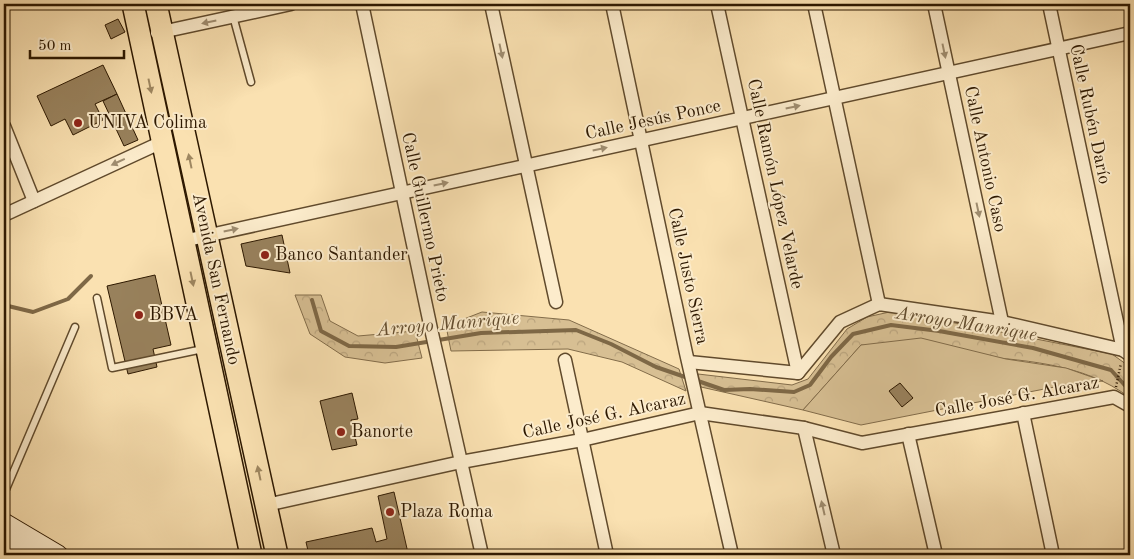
<svg xmlns="http://www.w3.org/2000/svg" width="1134" height="559" viewBox="0 0 1134 559" font-family="'Old Standard TT',serif">
<style>
.forest{fill:url(#forest-crowns);stroke:#826c4a}
.park{fill:#d7bf93;stroke:#826c4a}
.lines{fill:none;stroke-linecap:round;stroke-linejoin:round}
.stream{stroke:#7e6846;stroke-width:4}
.building{fill:#98815c;stroke:#2d1800}
.lane-casing{stroke:#604a2c;stroke-width:9}
.street-casing{stroke:#604a2c;stroke-width:15}
.secondary-casing{stroke:#2d1800;stroke-width:21}
.primary-casing{stroke:#2d1800;stroke-width:24}
.path{stroke:#2d1800;stroke-width:2.5;stroke-dasharray:1 2.5;stroke-linecap:butt}
.lane{stroke:#fceccc;stroke-width:6}
.street{stroke:#fceccc;stroke-width:12}
.secondary{stroke:#fceccc;stroke-width:19}
.primary{stroke:#fae1b1;stroke-width:21}
.oneway{fill:#9f8d70}
.oneway2{fill:#9e8761}
.poi-dot{fill:#8f2418;stroke:#fceccc;stroke-width:2}
.labels{text-anchor:middle;dominant-baseline:central;stroke-width:4;stroke-linejoin:round;paint-order:stroke}
.street-label{font-size:18px;fill:#2d1800;stroke:#fceccc}
.poi-label{font-size:18px;fill:#2d1800;stroke:#fceccc;text-anchor:start}
.water-label{font-size:19px;font-style:italic;fill:#634d2f;stroke:#fceccc}
</style>
<defs>
<pattern id="forest-crowns" width="20" height="18" patternUnits="userSpaceOnUse" patternTransform="scale(1.25)"><rect width="20" height="18" fill="#d7bf93"/><path d="M2 6a3 3 0 1 1 6 0M12 15a3 3 0 1 1 6 0" fill="none" stroke="#b9a37d"/></pattern>
</defs>
<rect width="100%" height="100%" fill="#fae1b1"/>
<filter id="stains"><feTurbulence type="fractalNoise" baseFrequency=".004" numOctaves="4"/><feColorMatrix values="0 0 0 0 .2 0 0 0 0 .09 0 0 0 0 .02 0 0 0 .5 -.17"/></filter>
<radialGradient id="worn" r=".72"><stop offset=".6" stop-color="#630" stop-opacity="0"/><stop offset="1" stop-color="#630" stop-opacity=".3"/></radialGradient>
<g class="forest">
<polygon points="295,295 321,295 330,321 358,336 415,331 422,358 385,363 345,357 310,334"/>
<path d="M894 311 1112 354 1130 367V398C1084 362 1019 360 963 355 929 351 895 348 861 345L803 410 701 387 698 374 792 385 808 379 847 329 867 317Z"/>
<polygon points="482,312 569,320 679,369 686,391 622,362 568,349 451,351 446,326"/>
</g>
<polygon class="park" points="921,338 1006,359 1066,368 1103,381 1075,383 861,425 803,410 861,345"/>
<g class="lines">
<g class="stream">
<polyline points="312,300 321,331 349,346 396,347 481,333 576,330 611,344 656,367 688,378"/>
<polyline points="4,305 33,312 68,299 91,276"/>
<polyline points="695,380 724,390 750,389 794,392 810,385 831,357 853,334 891,325 939,331 1033,348 1111,370 1130,391"/>
</g>
</g>
<g class="building">
<polygon points="118,19 125,32 111,39 105,25"/>
<polygon points="103,65 117,94 95,104 103,120 73,135 65,119 51,126 37,96"/>
<polygon points="117,94 138,140 124,146 103,101"/>
<polygon points="282,235 290,273 246,266 241,244"/>
<polygon points="155,275 171,345 153,349 157,367 128,374 107,286"/>
<polygon points="900,383 913,398 902,407 889,391"/>
<polygon points="352,393 358,419 351,420 357,445 332,450 320,401"/>
<polygon points="394,492 408,553 424,552 424,555 309,555 306,542 372,528 376,542 387,539 378,496"/>
</g>
<g class="lines">
<g class="lane-casing">
<g id="lane">
<polyline points="233,16 251,82"/>
<polyline points="97,298 112,368 203,349"/>
<polyline points="4,494 75,327"/>
</g>
</g>
<g class="street-casing">
<g id="street">
<polyline points="362,4 431,329 482,555"/>
<polyline points="491,4 556,302"/>
<polyline points="612,4 686,353 732,555"/>
<polyline points="717,4 798,373"/>
<polyline points="814,4 879,304"/>
<polyline points="934,4 1002,322"/>
<polyline points="1049,4 1123,350"/>
<polyline points="157,33 291,4"/>
<polyline points="4,126 34,201"/>
<polyline points="4,215 162,142"/>
<polyline points="183,241 1130,33"/>
<polyline points="565,360 607,555"/>
<polyline points="689,362 798,373 840,322 879,304 1002,322 1123,350 1130,355"/>
<polyline points="1023,413 1053,555"/>
<polyline points="804,428 834,555"/>
<polyline points="908,434 936,555"/>
<polyline points="266,505 461,462 582,440 700,413 804,428 862,443 1114,397 1130,406"/>
</g>
</g>
<g class="secondary-casing">
<g id="secondary">
<polyline points="4,523 58,555"/>
<polyline points="4,542 27,555"/>
</g>
</g>
<g class="primary-casing">
<g id="primary">
<polyline points="133,4 251,555"/>
<polyline points="156,4 277,555"/>
</g>
</g>
<polyline class="path" points="1116,387 1121,363"/>
<use href="#lane" class="lane"/>
<use href="#street" class="street"/>
<use href="#secondary" class="secondary"/>
<use href="#primary" class="primary"/>
</g>
<defs><path id="oneway-solid" d="M-6-.8H1V-3.2L6.5 0L1 3.2V.8H-6Z" transform="scale(1.25)"/></defs>
<g class="oneway">
<use href="#oneway-solid" transform="translate(209 22) rotate(168)"/>
<use href="#oneway-solid" transform="translate(501 51) rotate(78)"/>
<use href="#oneway-solid" transform="translate(944 51) rotate(78)"/>
<use href="#oneway-solid" transform="translate(793 107) rotate(-12)"/>
<use href="#oneway-solid" transform="translate(600 149) rotate(-12)"/>
<use href="#oneway-solid" transform="translate(118 162) rotate(155)"/>
<use href="#oneway-solid" transform="translate(441 184) rotate(-12)"/>
<use href="#oneway-solid" transform="translate(978 210) rotate(78)"/>
<use href="#oneway-solid" transform="translate(231 230) rotate(-12)"/>
<use href="#oneway-solid" transform="translate(823 508) rotate(-103)"/>
</g>
<g class="oneway2">
<use href="#oneway-solid" transform="translate(150 86) rotate(78)"/>
<use href="#oneway-solid" transform="translate(190 161) rotate(-102)"/>
<use href="#oneway-solid" transform="translate(192 279) rotate(78)"/>
<use href="#oneway-solid" transform="translate(259 473) rotate(-102)"/>
</g>
<g class="poi-dot">
<circle cx="78" cy="123" r="5"/>
<circle cx="265" cy="255" r="5"/>
<circle cx="139" cy="315" r="5"/>
<circle cx="341" cy="432" r="5"/>
<circle cx="390" cy="512" r="5"/>
</g>
<g class="labels">
<g class="street-label">
<text transform="translate(1090 114) rotate(78)">Calle Rubén Darío</text>
<text transform="translate(653 120) rotate(-12)">Calle Jesús Ponce</text>
<text transform="translate(985 159) rotate(78)">Calle Antonio Caso</text>
<text transform="translate(775 184) rotate(78)">Calle Ramón López Velarde</text>
<text transform="translate(425 217) rotate(78)">Calle Guillermo Prieto</text>
<text transform="translate(688 276) rotate(78)">Calle Justo Sierra</text>
<text transform="translate(216 279) rotate(78)">Avenida San Fernando</text>
<text transform="translate(1017 397) rotate(-10)">Calle José G. Alcaraz</text>
<text transform="translate(604 416) rotate(-12)">Calle José G. Alcaraz</text>
</g>
<g class="poi-label">
<text x="88" y="123">UNIVA Colima</text>
<text x="275" y="255">Banco Santander</text>
<text x="149" y="315">BBVA</text>
<text x="351" y="432">Banorte</text>
<text x="400" y="512">Plaza Roma</text>
</g>
<g class="water-label">
<text transform="translate(448 325) rotate(-5)">Arroyo Manrique</text>
<text transform="translate(966 325) rotate(9)">Arroyo Manrique</text>
</g>
</g>
<rect width="1134" height="559" fill="none" stroke="#fae1b1" stroke-width="20"/>
<rect x="5" y="5" width="1124" height="549" fill="none" stroke="#2d1800" stroke-width="2.5"/>
<rect x="10" y="10" width="1114" height="539" fill="none" stroke="#2d1800"/>
<path d="M30 50v8h94v-8" fill="none" stroke="#2d1800" stroke-width="2.5"/>
<text x="38" y="50" font-size="15" fill="#2d1800" stroke="#fceccc" stroke-width="4" paint-order="stroke">50 m</text>
<rect width="100%" height="100%" filter="url(#stains)"/>
<rect width="100%" height="100%" fill="url(#worn)"/>
</svg>
